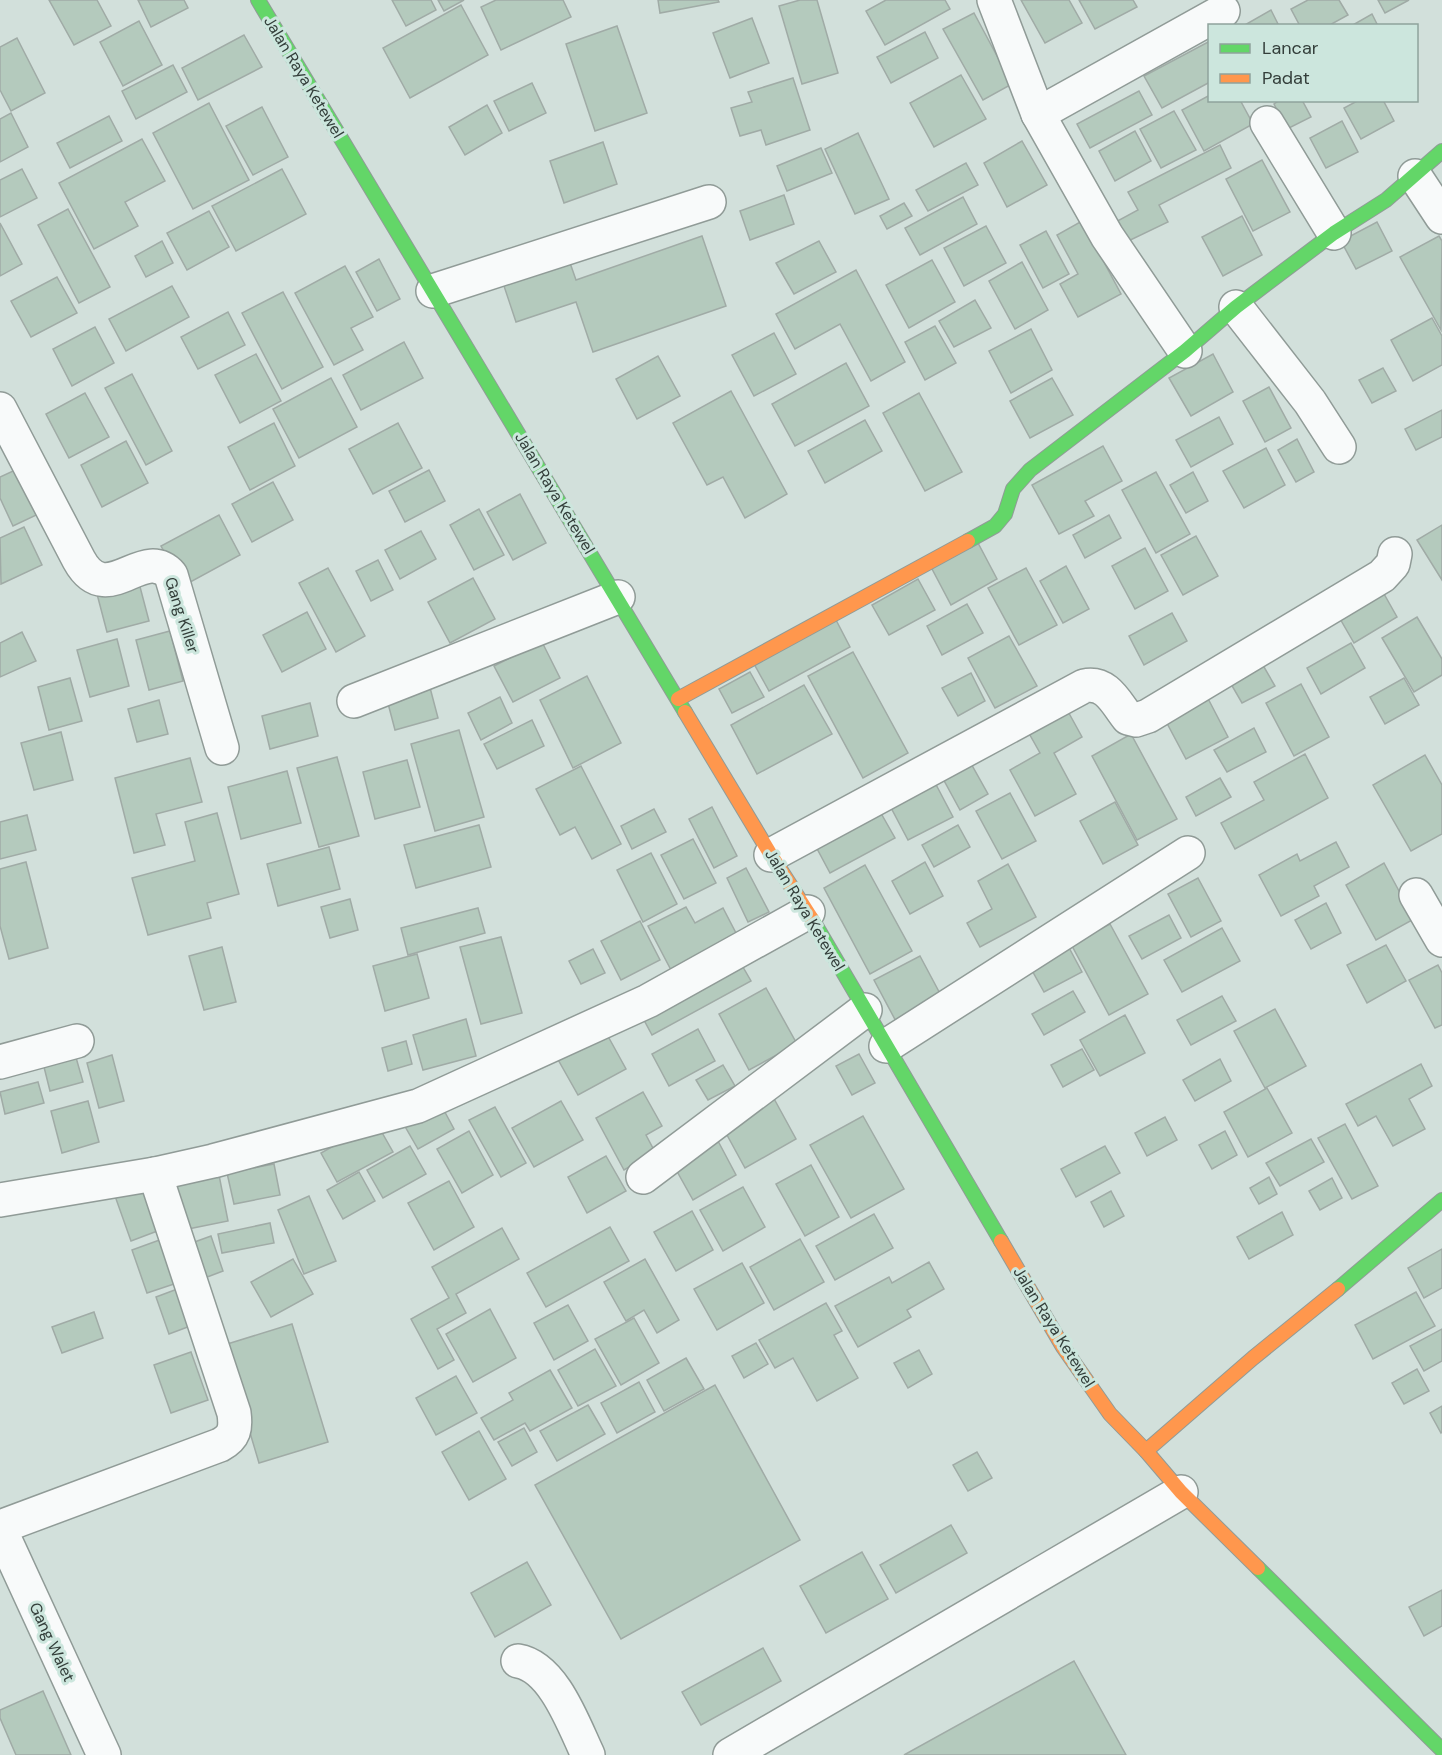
<svg xmlns="http://www.w3.org/2000/svg" width="1442" height="1755" viewBox="0 0 1442 1755" font-family="'DM Sans',sans-serif">
<style>
.building{fill:#b4cabd;stroke:#a0aba6;stroke-width:1.5}
.lines{fill:none;stroke-linecap:round;stroke-linejoin:round}
.street-casing{stroke:#909b97;stroke-width:36}
.fast-casing{stroke:#909b97;stroke-width:16}
.slow-casing{stroke:#909b97;stroke-width:16}
.street{stroke:#f8fafa;stroke-width:33}
.fast{stroke:#63d668;stroke-width:14}
.slow{stroke:#ff974d;stroke-width:14}
.labels{text-anchor:middle;dominant-baseline:central;stroke-width:6;stroke-linejoin:round;paint-order:stroke}
.street-label{font-size:16px;fill:#333e3a;stroke:#cce6dd}
</style>
<rect width="100%" height="100%" fill="#d2e0db"/>
<g class="building">
<polygon points="49,0 97,0 111,26 74,45"/>
<polygon points="138,0 184,0 188,8 151,27"/>
<polygon points="392,0 431,0 436,10 406,26"/>
<polygon points="438,0 464,0 444,11"/>
<polygon points="496,0 563,0 571,17 501,50 481,7"/>
<polygon points="658,0 718,0 719,2 660,13"/>
<polygon points="800,0 817,0 838,73 802,84 779,6"/>
<polygon points="886,0 945,0 950,9 885,45 866,11"/>
<polygon points="1021,0 1069,0 1082,23 1045,43"/>
<polygon points="1079,0 1133,0 1137,7 1095,29"/>
<polygon points="1308,0 1339,0 1348,15 1328,26 1300,26 1291,9"/>
<polygon points="1378,0 1409,0 1385,13"/>
<polygon points="461,5 488,55 410,98 383,48"/>
<polygon points="1271,10 1279,26 1243,26"/>
<polygon points="974,13 1012,84 983,100 943,29"/>
<polygon points="1372,14 1378,26 1351,26"/>
<polygon points="752,18 769,63 730,78 713,33"/>
<polygon points="139,21 162,65 123,86 100,42"/>
<polygon points="617,26 647,113 595,131 566,44"/>
<polygon points="925,32 938,58 891,83 877,57"/>
<polygon points="244,35 262,67 198,100 182,68"/>
<polygon points="17,38 45,93 11,111 0,90 0,47"/>
<polygon points="1210,41 1210,82 1162,108 1144,76"/>
<polygon points="173,65 187,92 136,119 122,91"/>
<polygon points="961,75 986,119 934,147 910,103"/>
<polygon points="793,78 810,130 766,145 761,130 740,136 731,108 752,102 748,92"/>
<polygon points="532,83 546,113 509,131 494,101"/>
<polygon points="1139,91 1152,115 1090,148 1077,124"/>
<polygon points="1210,95 1210,100 1240,100 1253,124 1204,151 1182,110"/>
<polygon points="1280,100 1302,100 1311,117 1287,129 1274,104"/>
<polygon points="1359,100 1383,100 1394,121 1361,139 1344,108"/>
<polygon points="209,103 249,180 193,209 153,133"/>
<polygon points="487,105 502,133 465,155 449,127"/>
<polygon points="262,107 288,157 253,175 226,126"/>
<polygon points="1174,111 1196,150 1161,168 1140,129"/>
<polygon points="11,113 28,147 0,162 0,119"/>
<polygon points="109,116 122,141 70,168 57,143"/>
<polygon points="1342,121 1358,152 1326,168 1310,138"/>
<polygon points="1135,131 1151,161 1115,181 1099,151"/>
<polygon points="858,133 889,199 855,214 825,149"/>
<polygon points="142,139 165,181 125,202 138,226 94,249 59,183"/>
<polygon points="1022,141 1047,185 1007,207 984,163"/>
<polygon points="603,142 617,184 564,203 550,161"/>
<polygon points="1220,145 1231,168 1159,205 1168,222 1120,245 1110,225 1138,210 1128,192"/>
<polygon points="821,148 832,173 787,191 777,166"/>
<polygon points="1262,160 1290,212 1253,231 1226,179"/>
<polygon points="966,163 978,185 928,211 916,190"/>
<polygon points="22,169 37,198 0,217 0,180"/>
<polygon points="282,169 306,214 236,251 212,206"/>
<polygon points="784,195 794,224 750,240 740,211"/>
<polygon points="963,197 977,224 920,255 905,228"/>
<polygon points="904,203 912,216 887,229 880,216"/>
<polygon points="68,209 110,287 79,303 38,225"/>
<polygon points="209,211 229,247 187,270 167,233"/>
<polygon points="1242,216 1262,255 1223,276 1202,237"/>
<polygon points="1082,221 1121,294 1078,317 1060,284 1078,274 1057,235"/>
<polygon points="1377,222 1392,251 1356,269 1341,241"/>
<polygon points="0,223 22,264 0,276"/>
<polygon points="986,226 1006,263 964,286 944,248"/>
<polygon points="1046,231 1069,274 1043,288 1020,245"/>
<polygon points="702,236 726,306 593,352 576,302 516,322 503,283 569,260 576,280"/>
<polygon points="1439,236 1442,241 1441,330 1400,257"/>
<polygon points="162,241 173,263 146,277 135,256"/>
<polygon points="819,241 836,272 794,294 776,263"/>
<polygon points="379,259 400,299 377,311 356,272"/>
<polygon points="932,260 955,302 909,328 886,285"/>
<polygon points="1022,262 1048,310 1015,329 989,281"/>
<polygon points="345,266 373,317 351,328 363,350 334,365 295,293"/>
<polygon points="856,270 905,362 871,381 840,324 795,349 776,314"/>
<polygon points="57,277 77,313 31,337 11,301"/>
<polygon points="172,286 189,317 126,351 109,319"/>
<polygon points="283,292 323,367 282,389 242,313"/>
<polygon points="975,300 991,328 954,347 939,321"/>
<polygon points="228,312 245,345 198,369 181,337"/>
<polygon points="1432,318 1442,336 1442,365 1413,381 1391,340"/>
<polygon points="935,326 956,363 925,380 905,342"/>
<polygon points="95,327 114,363 72,386 53,349"/>
<polygon points="1031,329 1052,370 1011,393 989,351"/>
<polygon points="774,333 796,374 754,396 732,355"/>
<polygon points="404,342 423,378 361,410 343,375"/>
<polygon points="256,354 281,401 240,423 215,375"/>
<polygon points="1213,354 1233,392 1191,416 1169,378"/>
<polygon points="658,356 680,396 637,419 616,379"/>
<polygon points="846,363 869,406 795,446 772,404"/>
<polygon points="1383,368 1396,391 1372,403 1359,380"/>
<polygon points="132,374 172,451 146,465 105,388"/>
<polygon points="331,378 357,427 299,458 273,409"/>
<polygon points="1052,378 1073,415 1030,438 1010,401"/>
<polygon points="1269,387 1291,428 1265,442 1243,401"/>
<polygon points="731,391 787,494 745,518 723,477 707,485 673,423"/>
<polygon points="85,393 109,437 69,458 46,414"/>
<polygon points="919,393 962,472 925,491 883,413"/>
<polygon points="1442,410 1442,437 1416,450 1405,429"/>
<polygon points="1219,417 1233,444 1191,467 1176,440"/>
<polygon points="865,420 882,451 825,483 808,451"/>
<polygon points="274,423 295,466 250,490 228,447"/>
<polygon points="398,423 422,468 373,494 349,449"/>
<polygon points="1297,439 1314,472 1296,482 1278,450"/>
<polygon points="126,441 148,483 102,507 81,465"/>
<polygon points="1103,446 1122,481 1085,501 1094,516 1059,534 1032,485"/>
<polygon points="1266,448 1285,485 1244,508 1223,471"/>
<polygon points="26,465 47,510 13,526 0,498 0,477"/>
<polygon points="429,470 445,501 405,522 389,491"/>
<polygon points="1156,472 1190,534 1156,553 1122,490"/>
<polygon points="1193,472 1208,501 1186,513 1170,485"/>
<polygon points="273,482 293,520 252,542 232,504"/>
<polygon points="520,494 546,543 513,560 487,512"/>
<polygon points="479,509 504,555 474,570 450,525"/>
<polygon points="219,515 240,555 183,586 161,546"/>
<polygon points="1109,515 1121,538 1085,558 1073,535"/>
<polygon points="1442,525 1442,580 1417,540"/>
<polygon points="24,527 42,565 1,584 0,538"/>
<polygon points="421,531 436,559 400,579 385,550"/>
<polygon points="1196,536 1218,576 1183,595 1161,555"/>
<polygon points="977,541 997,579 951,605 931,567"/>
<polygon points="1145,548 1168,591 1135,609 1112,566"/>
<polygon points="378,560 393,590 371,601 356,571"/>
<polygon points="1066,566 1089,609 1063,623 1040,581"/>
<polygon points="328,568 365,636 336,652 299,583"/>
<polygon points="1026,568 1057,625 1019,645 988,588"/>
<polygon points="473,578 495,619 450,643 428,602"/>
<polygon points="918,579 935,610 889,635 872,605"/>
<polygon points="139,583 149,621 107,632 97,594"/>
<polygon points="1379,585 1397,617 1354,643 1335,610"/>
<polygon points="967,604 983,633 942,655 927,626"/>
<polygon points="307,612 326,649 282,672 263,635"/>
<polygon points="1172,613 1187,641 1144,665 1129,636"/>
<polygon points="1417,617 1442,659 1442,675 1414,692 1382,638"/>
<polygon points="835,618 850,647 769,691 753,662"/>
<polygon points="170,631 183,681 149,690 136,640"/>
<polygon points="22,632 36,661 0,677 0,643"/>
<polygon points="1009,636 1037,686 995,708 968,658"/>
<polygon points="117,639 129,686 90,697 77,650"/>
<polygon points="542,642 560,678 513,702 494,666"/>
<polygon points="1351,643 1365,668 1321,694 1307,668"/>
<polygon points="853,652 908,753 863,778 808,676"/>
<polygon points="1257,655 1275,686 1242,703 1224,672"/>
<polygon points="750,672 764,697 732,713 719,689"/>
<polygon points="971,673 985,701 958,716 942,688"/>
<polygon points="587,676 621,743 573,768 540,700"/>
<polygon points="70,678 82,721 49,730 38,687"/>
<polygon points="1404,678 1419,705 1385,724 1370,697"/>
<polygon points="428,680 438,718 395,730 385,692"/>
<polygon points="1301,684 1329,737 1294,756 1266,703"/>
<polygon points="804,685 832,734 757,774 731,725"/>
<polygon points="1203,689 1228,737 1186,759 1161,712"/>
<polygon points="500,697 512,723 481,740 468,713"/>
<polygon points="159,700 168,734 137,742 128,709"/>
<polygon points="310,703 318,736 270,749 262,716"/>
<polygon points="1065,706 1082,737 1054,753 1076,794 1035,816 1010,770 1040,753 1026,728"/>
<polygon points="532,720 544,746 497,769 484,744"/>
<polygon points="1254,728 1266,752 1227,772 1214,750"/>
<polygon points="459,730 484,817 435,831 411,744"/>
<polygon points="61,732 73,780 34,790 21,743"/>
<polygon points="1131,734 1177,819 1137,840 1092,756"/>
<polygon points="1305,754 1328,798 1235,849 1221,823 1264,800 1254,782"/>
<polygon points="1425,755 1442,785 1442,834 1411,851 1373,785"/>
<polygon points="337,757 359,836 319,847 297,768"/>
<polygon points="190,758 202,802 156,814 165,845 134,853 115,778"/>
<polygon points="407,760 420,807 375,819 363,772"/>
<polygon points="969,760 988,794 960,810 941,775"/>
<polygon points="581,766 621,844 592,859 575,827 560,835 536,789"/>
<polygon points="287,771 301,823 241,839 228,787"/>
<polygon points="932,777 953,817 908,840 888,802"/>
<polygon points="1220,778 1231,797 1196,816 1186,797"/>
<polygon points="1010,793 1036,841 1002,859 976,811"/>
<polygon points="1115,802 1138,845 1103,864 1080,821"/>
<polygon points="712,807 737,856 714,868 689,819"/>
<polygon points="878,808 895,838 830,873 814,843"/>
<polygon points="654,809 666,832 632,849 621,826"/>
<polygon points="217,813 239,894 207,903 211,918 148,935 132,878 195,861 185,822"/>
<polygon points="27,815 36,850 0,859 0,822"/>
<polygon points="479,825 491,867 416,888 404,845"/>
<polygon points="958,825 970,847 934,867 922,845"/>
<polygon points="693,839 716,883 684,899 661,855"/>
<polygon points="1336,842 1349,867 1314,886 1319,896 1281,916 1259,875 1297,854 1300,861"/>
<polygon points="329,847 340,889 278,906 267,864"/>
<polygon points="651,853 677,904 643,922 617,870"/>
<polygon points="26,862 48,948 9,959 0,926 0,869"/>
<polygon points="925,862 943,896 910,914 892,881"/>
<polygon points="1384,863 1414,919 1376,940 1346,885"/>
<polygon points="1008,864 1036,917 980,947 967,923 992,909 978,881"/>
<polygon points="865,865 912,951 870,974 824,888"/>
<polygon points="746,868 769,912 748,922 727,878"/>
<polygon points="1198,878 1221,921 1191,937 1168,894"/>
<polygon points="350,899 358,930 330,938 321,907"/>
<polygon points="1326,903 1341,933 1311,949 1295,920"/>
<polygon points="686,907 695,923 723,908 737,935 671,970 648,926"/>
<polygon points="478,908 485,933 408,955 401,928"/>
<polygon points="1169,915 1181,938 1142,959 1129,936"/>
<polygon points="640,921 660,960 621,980 601,941"/>
<polygon points="1110,924 1148,994 1109,1015 1071,944"/>
<polygon points="1222,928 1240,961 1182,992 1164,960"/>
<polygon points="501,937 522,1013 481,1024 460,947"/>
<polygon points="1067,944 1082,972 1044,992 1029,965"/>
<polygon points="1386,945 1406,981 1367,1003 1347,965"/>
<polygon points="222,947 236,1002 204,1010 189,956"/>
<polygon points="593,949 605,973 581,984 569,961"/>
<polygon points="417,954 429,998 385,1011 373,966"/>
<polygon points="736,955 751,981 652,1035 638,1009"/>
<polygon points="920,956 945,1003 899,1027 874,980"/>
<polygon points="1438,965 1442,973 1442,1025 1435,1028 1409,980"/>
<polygon points="766,988 797,1044 749,1070 719,1014"/>
<polygon points="1073,991 1085,1012 1044,1035 1032,1014"/>
<polygon points="1222,996 1236,1021 1191,1045 1177,1020"/>
<polygon points="1275,1009 1306,1066 1265,1088 1234,1031"/>
<polygon points="1125,1015 1145,1053 1100,1076 1080,1040"/>
<polygon points="466,1019 476,1056 423,1070 413,1035"/>
<polygon points="604,1029 626,1069 578,1095 556,1056"/>
<polygon points="698,1029 715,1061 669,1086 652,1054"/>
<polygon points="406,1041 412,1064 388,1071 382,1048"/>
<polygon points="73,1047 83,1082 50,1091 41,1055"/>
<polygon points="1082,1049 1094,1070 1063,1087 1051,1065"/>
<polygon points="859,1054 875,1083 852,1095 836,1066"/>
<polygon points="112,1055 124,1101 99,1108 87,1063"/>
<polygon points="1220,1059 1231,1081 1195,1101 1183,1080"/>
<polygon points="1421,1064 1432,1086 1409,1099 1425,1129 1393,1146 1376,1116 1358,1126 1346,1104"/>
<polygon points="723,1065 735,1086 708,1100 696,1080"/>
<polygon points="38,1082 44,1103 5,1114 0,1092"/>
<polygon points="1267,1088 1292,1133 1248,1157 1224,1112"/>
<polygon points="643,1092 662,1126 646,1135 655,1152 624,1170 596,1118"/>
<polygon points="772,1095 796,1139 745,1168 721,1124"/>
<polygon points="88,1101 99,1142 62,1153 51,1111"/>
<polygon points="561,1101 583,1140 534,1167 512,1128"/>
<polygon points="440,1103 454,1129 418,1149 403,1123"/>
<polygon points="495,1107 526,1163 501,1177 469,1120"/>
<polygon points="863,1116 904,1189 851,1218 810,1145"/>
<polygon points="1165,1117 1177,1140 1147,1156 1135,1133"/>
<polygon points="376,1122 393,1152 337,1182 321,1153"/>
<polygon points="1345,1124 1378,1186 1352,1199 1318,1138"/>
<polygon points="469,1131 493,1175 462,1193 437,1149"/>
<polygon points="1225,1131 1237,1155 1212,1169 1199,1145"/>
<polygon points="1311,1139 1324,1162 1280,1186 1266,1163"/>
<polygon points="718,1141 736,1175 693,1200 674,1166"/>
<polygon points="410,1146 426,1174 383,1198 367,1170"/>
<polygon points="1105,1146 1120,1173 1076,1197 1061,1169"/>
<polygon points="606,1156 626,1191 587,1213 568,1177"/>
<polygon points="274,1164 280,1195 234,1204 227,1173"/>
<polygon points="811,1165 839,1217 805,1236 776,1184"/>
<polygon points="359,1172 375,1201 343,1219 327,1190"/>
<polygon points="219,1175 228,1221 178,1231 168,1185"/>
<polygon points="1269,1177 1277,1194 1259,1204 1250,1188"/>
<polygon points="1332,1178 1342,1198 1320,1210 1309,1191"/>
<polygon points="449,1181 474,1227 434,1250 408,1203"/>
<polygon points="144,1186 160,1230 131,1241 115,1196"/>
<polygon points="743,1187 765,1227 723,1251 700,1210"/>
<polygon points="1111,1191 1124,1216 1104,1227 1091,1202"/>
<polygon points="309,1196 336,1261 304,1274 278,1210"/>
<polygon points="692,1211 713,1250 676,1271 654,1232"/>
<polygon points="1282,1212 1293,1235 1249,1259 1237,1237"/>
<polygon points="874,1214 893,1248 835,1280 816,1246"/>
<polygon points="270,1223 274,1243 222,1253 218,1234"/>
<polygon points="610,1227 629,1261 546,1307 527,1273"/>
<polygon points="502,1228 519,1259 456,1294 466,1313 437,1329 454,1360 438,1369 411,1319 449,1298 432,1267"/>
<polygon points="211,1236 223,1271 202,1279 189,1244"/>
<polygon points="165,1238 180,1282 147,1293 132,1250"/>
<polygon points="800,1239 824,1282 774,1310 750,1267"/>
<polygon points="1442,1249 1442,1288 1424,1298 1408,1268"/>
<polygon points="293,1259 313,1294 271,1317 251,1282"/>
<polygon points="645,1259 679,1320 657,1333 644,1310 626,1321 604,1282"/>
<polygon points="929,1262 944,1289 907,1310 911,1317 858,1347 835,1306 889,1277 892,1283"/>
<polygon points="742,1263 764,1303 717,1330 694,1289"/>
<polygon points="180,1288 193,1325 169,1334 156,1297"/>
<polygon points="1416,1292 1435,1326 1373,1359 1355,1325"/>
<polygon points="826,1303 842,1331 834,1335 858,1378 817,1401 793,1358 775,1368 759,1340"/>
<polygon points="568,1305 588,1341 554,1360 534,1323"/>
<polygon points="490,1309 516,1358 473,1382 446,1334"/>
<polygon points="94,1312 103,1338 62,1353 52,1327"/>
<polygon points="634,1318 659,1363 621,1385 595,1339"/>
<polygon points="292,1324 328,1442 259,1463 224,1345"/>
<polygon points="1442,1329 1442,1361 1424,1371 1410,1346"/>
<polygon points="756,1343 768,1364 744,1378 732,1356"/>
<polygon points="595,1349 616,1386 578,1406 558,1370"/>
<polygon points="919,1350 932,1374 908,1388 894,1363"/>
<polygon points="191,1352 208,1400 171,1413 154,1365"/>
<polygon points="686,1358 704,1389 664,1411 647,1380"/>
<polygon points="1417,1369 1429,1391 1404,1404 1392,1383"/>
<polygon points="550,1370 572,1408 530,1431 525,1423 494,1440 481,1418 513,1400 509,1393"/>
<polygon points="456,1376 477,1413 436,1435 416,1398"/>
<polygon points="639,1382 655,1412 617,1433 601,1403"/>
<polygon points="715,1385 800,1540 621,1639 535,1485"/>
<polygon points="588,1405 605,1434 557,1461 540,1431"/>
<polygon points="1442,1406 1442,1432 1441,1433 1430,1413"/>
<polygon points="524,1428 537,1452 512,1466 498,1442"/>
<polygon points="479,1431 506,1479 469,1500 442,1452"/>
<polygon points="977,1452 992,1478 968,1491 953,1465"/>
<polygon points="951,1525 967,1553 896,1593 880,1565"/>
<polygon points="862,1552 888,1599 826,1633 800,1586"/>
<polygon points="527,1562 551,1605 495,1637 471,1593"/>
<polygon points="1442,1590 1442,1626 1424,1636 1409,1607"/>
<polygon points="763,1648 781,1681 701,1725 682,1692"/>
<polygon points="1074,1661 1126,1755 904,1755"/>
<polygon points="43,1691 71,1755 16,1755 0,1718 0,1710"/>
</g>
<g class="lines">
<g class="street-casing">
<g id="street">
<polyline points="994,0 1038,114 1107,236 1185,351"/>
<polyline points="1038,114 1223,11"/>
<polyline points="1267,123 1334,233"/>
<polyline points="1415,176 1442,217"/>
<polyline points="433,291 709,202"/>
<polyline points="1236,307 1310,402 1339,447"/>
<path d="M0 409 79 560C107 611 143 543 171 575L222 748"/>
<polyline points="354,701 618,597"/>
<path d="M771 855 1084 686C1107 681 1116 703 1128 718L1136 720 1148 716 1382 576 1393 564 1395 554"/>
<polyline points="1416,895 1442,940"/>
<polyline points="886,1046 1188,853"/>
<polyline points="0,1062 77,1041"/>
<polyline points="643,1177 865,1010"/>
<polyline points="0,1200 155,1174 213,1161 418,1106 648,1001 808,912"/>
<path d="M0 1527 220 1445C235 1437 236 1428 234 1413L155 1174"/>
<polyline points="0,1529 104,1755"/>
<path d="M518 1661C554 1667 574 1726 588 1755"/>
<polyline points="730,1755 1181,1492"/>
</g>
</g>
<g class="fast-casing">
<g id="fast">
<polyline points="258,0 685,712"/>
<polyline points="968,541 995,526 1005,514 1013,489 1030,470 1185,351 1236,307 1334,233 1386,200 1442,151"/>
<polyline points="812,919 1001,1241"/>
<polyline points="1338,1289 1442,1200"/>
<polyline points="1258,1568 1442,1750"/>
</g>
</g>
<g class="slow-casing">
<g id="slow">
<polyline points="678,699 968,541"/>
<polyline points="685,712 771,855 812,919"/>
<polyline points="1001,1241 1063,1347 1110,1414 1146,1451 1181,1492 1258,1568"/>
<polyline points="1146,1451 1253,1358 1338,1289"/>
</g>
</g>
<use href="#street" class="street"/>
<use href="#fast" class="fast"/>
<use href="#slow" class="slow"/>
</g>
<g class="labels">
<g class="street-label">
<text transform="translate(304 77) rotate(59)">Jalan Raya Ketewel</text>
<text transform="translate(555 493) rotate(59)">Jalan Raya Ketewel</text>
<text transform="translate(182 615) rotate(72)">Gang Killer</text>
<text transform="translate(805 910) rotate(59)">Jalan Raya Ketewel</text>
<text transform="translate(1054 1327) rotate(58)">Jalan Raya Ketewel</text>
<text transform="translate(52 1642) rotate(65)">Gang Walet</text>
</g>
</g>
<rect x="1208" y="24" width="210" height="78" fill="#cce6dd" stroke="#8fa39c" stroke-width="1.5"/>
<rect x="1220" y="44" width="30" height="9" fill="#63d668" stroke="#8fa39c" stroke-width="1.5"/>
<text x="1262" y="54" font-size="18" fill="#333e3a">Lancar</text>
<rect x="1220" y="74" width="30" height="9" fill="#ff974d" stroke="#8fa39c" stroke-width="1.5"/>
<text x="1262" y="84" font-size="18" fill="#333e3a">Padat</text>
</svg>
